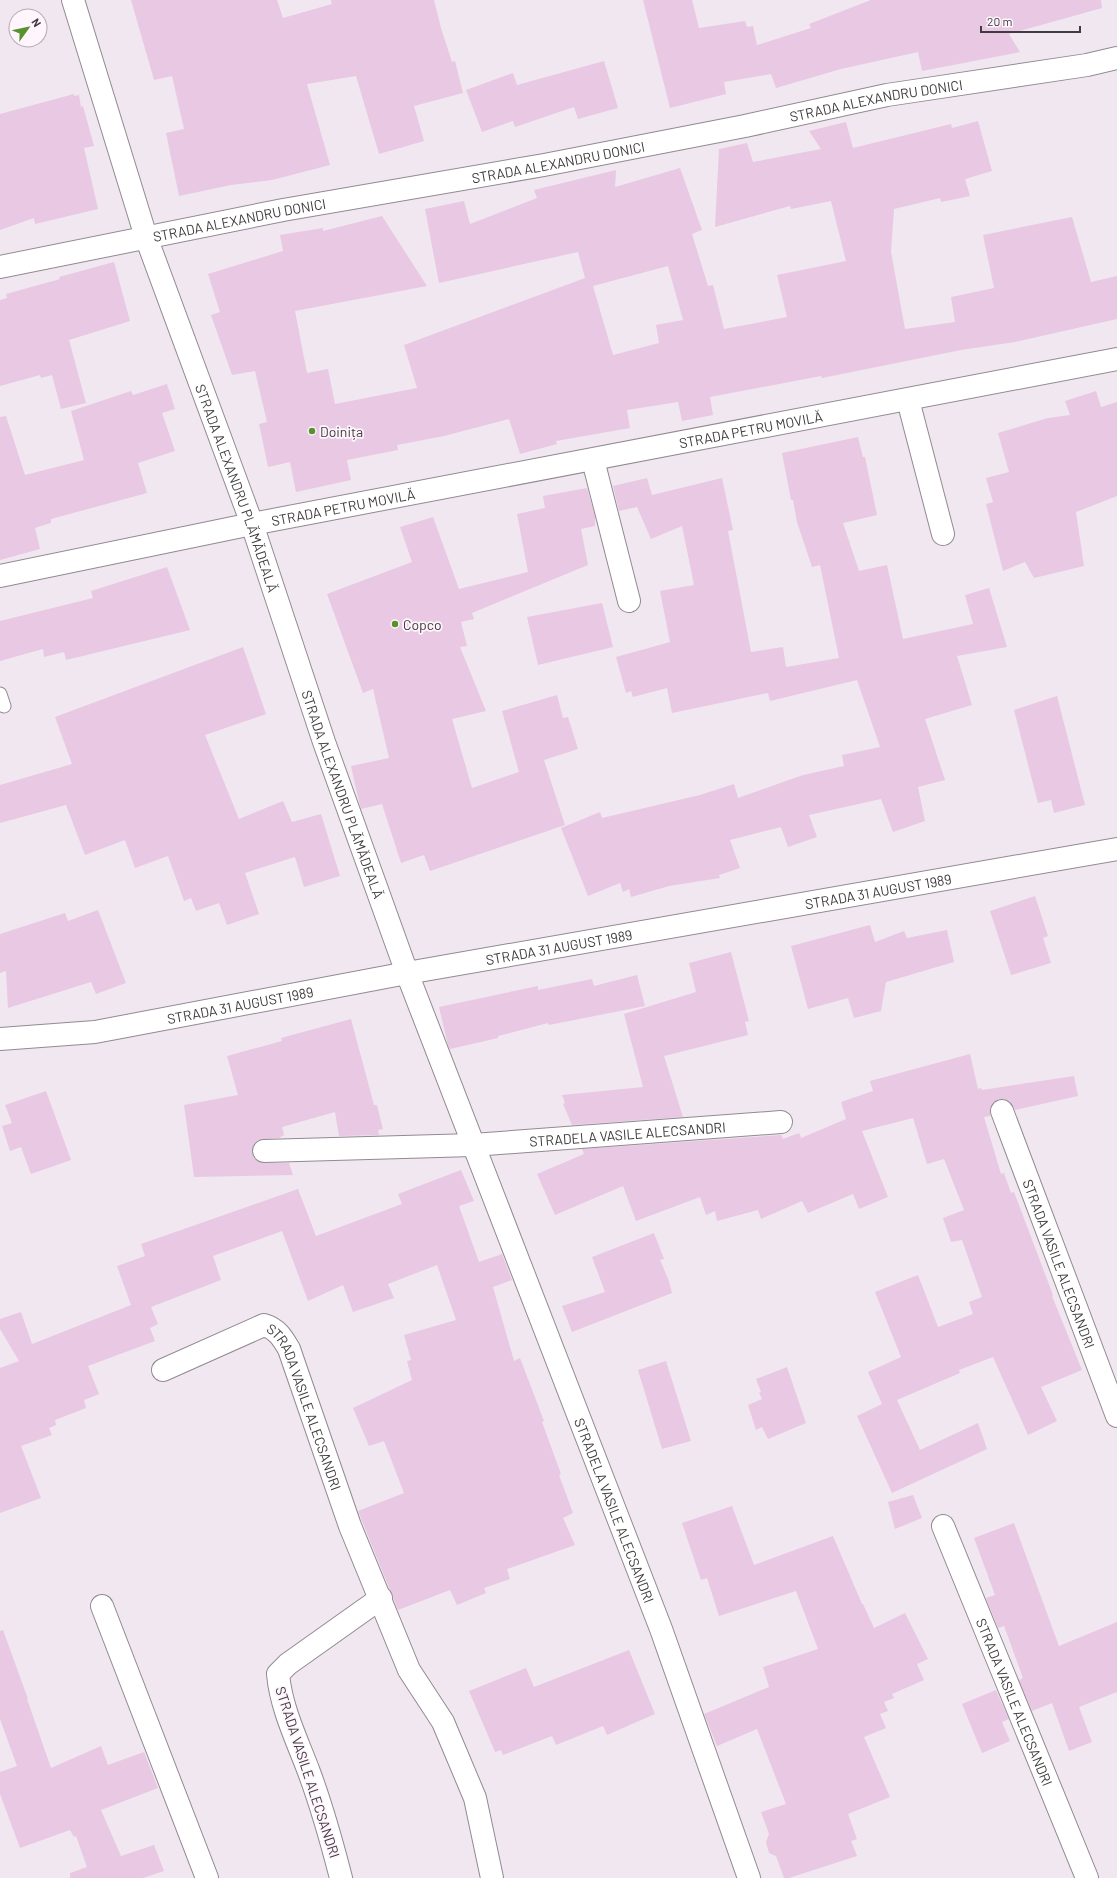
<svg xmlns="http://www.w3.org/2000/svg" width="1117" height="1878" viewBox="0 0 1117 1878" font-family="Barlow,sans-serif">
<style>
.building{fill:#e8c8e3;fill-rule:evenodd}
.lines{fill:none;stroke-linecap:round;stroke-linejoin:round}
.lane-casing{stroke:#928a91;stroke-width:15}
.street-casing{stroke:#928a91;stroke-width:24}
.lane{stroke:#fff;stroke-width:13}
.street{stroke:#fff;stroke-width:22}
.poi-dot{fill:#59912d;stroke:#fff5fd;stroke-width:1.5}
.labels{text-anchor:middle;dominant-baseline:central;stroke-width:3.5;stroke-linejoin:round;paint-order:stroke}
.street-label{font-size:14px;fill:#3f3b3e;stroke:#fff5fd}
.poi-label{font-size:14px;fill:#3f3b3e;stroke:#fff5fd;text-anchor:start}
</style>
<rect width="100%" height="100%" fill="#f1e7f0"/>
<g class="building">
<polygon points="131,0 277,0 283,18 332,4 331,0 434,0 441,28 452,62 455,61 463,93 414,106 424,141 379,154 356,76 307,84 330,165 272,180 231,185 179,196 166,133 184,129 172,76 154,80"/>
<polygon points="643,0 692,0 699,28 745,21 747,27 753,26 757,45 811,28 809,24 871,0 1101,0 1102,8 1009,34 1020,52 922,71 918,52 841,69 776,88 771,74 724,82 726,94 670,108"/>
<polygon points="604,61 618,108 578,119 574,107 515,127 513,121 482,132 466,90 513,73 517,85"/>
<polygon points="74,94 74,96 79,95 81,107 83,106 94,146 84,148 98,209 35,224 34,218 0,230 0,114"/>
<path d="M978 121 992 171 965 179 970 196 941 202 940 198 894 209 891 252 905 329 955 322 951 297 994 288 983 235 1072 217 1091 282 1117 276V319L1015 342 961 350 822 378 821 376 710 397 713 415 682 421 678 402 627 410 630 428 556 441 557 444 520 454 509 419 444 436 397 445 398 450 347 460 351 480 296 492 290 462 268 467 259 424 267 422 255 371 232 375 211 315 220 312 208 274 283 251 280 235 323 228V231L382 216 427 286 295 311 307 373 328 369 335 404 417 388 404 345 585 278 578 252 439 283 425 209 464 201 470 224 537 198 534 190 616 170 615 187 680 168 702 230 692 234 708 286 713 285 724 329 787 317 777 275 846 261 831 201 791 209 790 206 715 227 719 149 747 143 753 162 821 149 809 131 846 122 853 148 951 124 952 128ZM668 266 683 320 656 325 659 343 613 355 593 286Z"/>
<polygon points="114,262 130,321 69,340 86,403 61,409 52,375 41,378 40,375 0,386 0,300 7,298 6,294 60,279 59,277"/>
<polygon points="167,384 175,409 162,413 175,451 138,463 147,493 51,519 51,523 35,528 40,549 0,560 0,417 6,416 25,475 84,460 71,411 131,391 133,395"/>
<polygon points="1096,391 1101,407 1117,402 1117,496 1076,512 1084,566 1034,578 1025,562 1003,571 986,504 993,502 986,478 1009,472 998,433 1048,418 1070,415 1065,401"/>
<polygon points="858,437 863,457 865,457 877,515 843,523 859,571 887,565 903,639 973,624 965,595 989,588 1007,647 957,656 972,705 925,719 945,780 918,787 925,821 893,832 881,799 809,815 817,837 788,847 781,827 730,840 740,868 719,875 720,878 669,886 631,897 629,889 623,892 620,883 588,896 561,828 600,812 602,818 700,795 734,784 738,798 803,775 844,766 842,755 880,747 857,680 770,701 768,693 672,713 667,688 633,697 631,691 626,693 616,657 670,642 660,591 694,585 682,526 651,539 637,507 619,511 613,486 647,478 652,495 722,478 733,530 728,531 751,652 783,647 786,667 839,658 820,565 812,567 797,522 793,500 791,500 782,453"/>
<polygon points="587,488 595,516 595,526 581,529 588,565 472,613 474,619 461,622 467,646 460,647 486,711 452,719 472,788 519,772 502,711 557,695 563,718 568,717 578,749 544,760 565,825 430,871 424,855 401,863 382,804 361,809 359,802 351,766 389,758 373,689 363,693 327,594 412,562 400,527 433,517 459,589 528,572 517,514 545,508 543,496"/>
<polygon points="167,567 190,630 66,660 64,652 44,657 43,649 0,661 0,621 93,598 91,591"/>
<polygon points="602,603 613,647 538,665 527,617"/>
<polygon points="243,647 266,714 205,735 239,819 283,801 292,822 321,814 340,876 304,887 295,857 245,873 259,914 227,925 219,903 196,911 191,898 184,901 168,856 135,868 125,840 85,855 66,805 0,823 0,785 72,764 55,717"/>
<polygon points="1057,696 1085,805 1054,813 1051,800 1038,803 1014,710"/>
<polygon points="1035,896 1048,936 1043,938 1051,963 1011,975 990,911"/>
<polygon points="98,910 126,983 96,994 91,982 8,1008 6,971 0,973 0,934 65,913 68,921"/>
<polygon points="870,925 875,942 904,931 907,938 947,930 954,962 886,982 881,1011 854,1018 848,998 808,1009 791,946"/>
<polygon points="731,952 749,1021 745,1022 748,1035 664,1056 683,1117 572,1125 563,1104 565,1103 562,1095 643,1087 624,1014 696,992 689,963"/>
<polygon points="637,975 645,1006 549,1025 548,1023 498,1036 498,1038 450,1049 448,1045 439,1007 538,986 538,990 592,979 594,986"/>
<polygon points="351,1019 374,1105 377,1105 383,1129 378,1130 379,1135 339,1136 335,1112 282,1127 284,1135 279,1138 258,1140 253,1145 252,1152 253,1157 258,1162 264,1163 289,1163 293,1175 194,1177 184,1105 238,1095 227,1056 282,1041 281,1038"/>
<polygon points="970,1054 978,1089 981,1088 982,1090 1074,1076 1078,1096 1015,1110 1010,1101 1004,1099 998,1099 993,1103 990,1109 990,1116 984,1117 1001,1174 1004,1173 1011,1193 1014,1192 1053,1295 1052,1296 1082,1370 1041,1387 1057,1421 1028,1435 993,1357 959,1370 960,1373 897,1400 920,1450 978,1423 987,1449 892,1493 857,1416 882,1404 868,1372 901,1357 875,1292 918,1275 938,1327 973,1314 969,1302 982,1297 962,1240 951,1242 943,1218 964,1210 944,1159 927,1164 913,1118 862,1131 888,1197 859,1209 853,1194 808,1213 802,1201 761,1219 758,1210 717,1221 715,1211 706,1215 700,1197 636,1221 623,1186 555,1215 537,1174 584,1154 582,1149 781,1135 783,1139 799,1133 801,1138 846,1119 841,1102 873,1091 870,1081"/>
<polygon points="46,1091 71,1160 31,1174 21,1147 10,1151 2,1126 12,1123 5,1105"/>
<polygon points="461,1170 474,1201 459,1206 479,1262 502,1254 512,1280 493,1287 514,1361 520,1358 544,1421 542,1422 561,1474 559,1475 573,1513 563,1518 575,1545 507,1569 510,1579 484,1588 486,1593 457,1605 450,1590 398,1610 358,1511 404,1493 384,1441 369,1446 353,1408 412,1380 407,1361 411,1360 404,1335 456,1320 437,1265 388,1284 394,1298 353,1312 343,1285 308,1301 282,1231 213,1256 221,1280 151,1307 158,1324 150,1328 155,1341 88,1366 99,1394 84,1400 86,1408 55,1420 56,1425 49,1428 52,1435 21,1446 41,1498 0,1513 0,1368 19,1361 0,1329 0,1319 21,1312 32,1344 131,1305 117,1266 145,1256 141,1244 298,1189 316,1236 402,1204 398,1194"/>
<polygon points="654,1233 664,1259 660,1260 669,1281 672,1293 572,1332 562,1306 605,1292 592,1257"/>
<polygon points="666,1361 691,1441 662,1449 638,1370"/>
<polygon points="787,1367 806,1423 768,1439 762,1427 756,1430 748,1405 762,1399 759,1392 761,1392 756,1379"/>
<polygon points="913,1495 922,1518 895,1529 888,1502"/>
<polygon points="732,1506 754,1565 833,1536 862,1604 863,1604 874,1628 905,1613 928,1659 917,1664 924,1680 892,1694 894,1698 884,1702 888,1711 880,1714 886,1728 864,1737 890,1797 848,1814 857,1839 851,1841 857,1856 789,1878 784,1878 776,1856 769,1853 766,1842 769,1834 761,1812 786,1804 757,1729 717,1746 704,1714 769,1687 763,1667 818,1649 796,1591 719,1616 707,1578 701,1580 682,1523"/>
<polygon points="1014,1523 1059,1646 1117,1622 1117,1692 1079,1707 1092,1742 1069,1751 1052,1703 1032,1711 1019,1680 1023,1678 1004,1626 998,1628 986,1598 995,1595 974,1538"/>
<polygon points="3,1630 28,1699 27,1699 51,1768 101,1746 108,1765 144,1752 158,1788 101,1810 121,1856 154,1845 164,1871 143,1878 70,1878 70,1873 87,1867 76,1836 74,1837 70,1830 20,1848 0,1794 0,1772 17,1766 0,1719 0,1631"/>
<polygon points="629,1650 655,1714 607,1735 603,1726 556,1745 552,1736 503,1755 501,1750 495,1752 469,1691 526,1668 534,1687"/>
<polygon points="996,1690 1009,1719 1002,1722 1010,1741 982,1753 962,1704"/>
</g>
<g class="lines">
<g class="lane-casing">
<polyline id="lane" points="0,694 4,706"/>
</g>
<g class="street-casing">
<g id="street">
<path id="s1" d="M73 0 146 237 252 524 324 742 407 973 661 1629 749 1878"/>
<path id="s2" d="M0 267 283 210 544 165 745 126 887 95 1087 65 1117 58"/>
<polyline points="908,400 943,534"/>
<polyline points="593,460 629,601"/>
<path id="s3" d="M0 576 252 524 1117 359"/>
<path id="s4" d="M0 1039 95 1032 407 973 1117 849"/>
<path id="s5" d="M1002 1111 1117 1416"/>
<path id="s6" d="M264 1151 473 1145 781 1122"/>
<path id="s7" d="M163 1370 264 1325C277 1329 282 1337 289 1349L350 1526 409 1670 443 1722 475 1798 492 1878"/>
<path id="s8" d="M943 1526 1087 1878"/>
<polyline points="102,1606 207,1878"/>
<path d="M341 1878C332 1843 322 1807 309 1772 297 1740 281 1708 278 1674L288 1664 381 1598"/>
</g>
</g>
<use href="#lane" class="lane"/>
<use href="#street" class="street"/>
</g>
<g class="poi-dot">
<circle cx="312" cy="431" r="4"/>
<circle cx="395" cy="624" r="4"/>
</g>
<g class="labels">
<g class="street-label">
<text stroke="none"><textPath href="#s2" startOffset="892">STRADA ALEXANDRU DONICI</textPath></text>
<text stroke="none"><textPath href="#s2" startOffset="568">STRADA ALEXANDRU DONICI</textPath></text>
<text stroke="none"><textPath href="#s2" startOffset="244">STRADA ALEXANDRU DONICI</textPath></text>
<text stroke="none"><textPath href="#s3" startOffset="765">STRADA PETRU MOVILĂ</textPath></text>
<text stroke="none"><textPath href="#s1" startOffset="515">STRADA ALEXANDRU PLĂMĂDEALĂ</textPath></text>
<text stroke="none"><textPath href="#s3" startOffset="350">STRADA PETRU MOVILĂ</textPath></text>
<text stroke="none"><textPath href="#s1" startOffset="839">STRADA ALEXANDRU PLĂMĂDEALĂ</textPath></text>
<text stroke="none"><textPath href="#s4" startOffset="891">STRADA 31 AUGUST 1989</textPath></text>
<text stroke="none"><textPath href="#s4" startOffset="567">STRADA 31 AUGUST 1989</textPath></text>
<text stroke="none"><textPath href="#s4" startOffset="243">STRADA 31 AUGUST 1989</textPath></text>
<text stroke="none"><textPath href="#s6" startOffset="364">STRADELA VASILE ALECSANDRI</textPath></text>
<text stroke="none"><textPath href="#s5" startOffset="163">STRADA VASILE ALECSANDRI</textPath></text>
<text stroke="none"><textPath href="#s7" startOffset="205">STRADA VASILE ALECSANDRI</textPath></text>
<text stroke="none"><textPath href="#s1" startOffset="1605">STRADELA VASILE ALECSANDRI</textPath></text>
<text stroke="none"><textPath href="#s8" startOffset="190">STRADA VASILE ALECSANDRI</textPath></text>
<text transform="translate(308 1772) rotate(72)">STRADA VASILE ALECSANDRI</text>
</g>
<g class="poi-label">
<text x="320" y="431">Doinița</text>
<text x="403" y="624">Copco</text>
</g>
</g>
<g transform="translate(28 28) rotate(57)"><circle r="19" fill="#fff5fd" stroke="#b2abb1"/>
<path d="M0-3L7 15L0 10L-7 15Z" fill="#59912d"/>
<text y="-6" font-size="11" font-weight="bold" text-anchor="middle" fill="#3f3b3e">N</text>
</g>
<path d="M981 26v6h99v-6" fill="none" stroke="#3f3b3e" stroke-width="2"/>
<text x="987" y="26" font-size="12" fill="#3f3b3e" stroke="#fff5fd" stroke-width="3" paint-order="stroke">20 m</text>
</svg>
